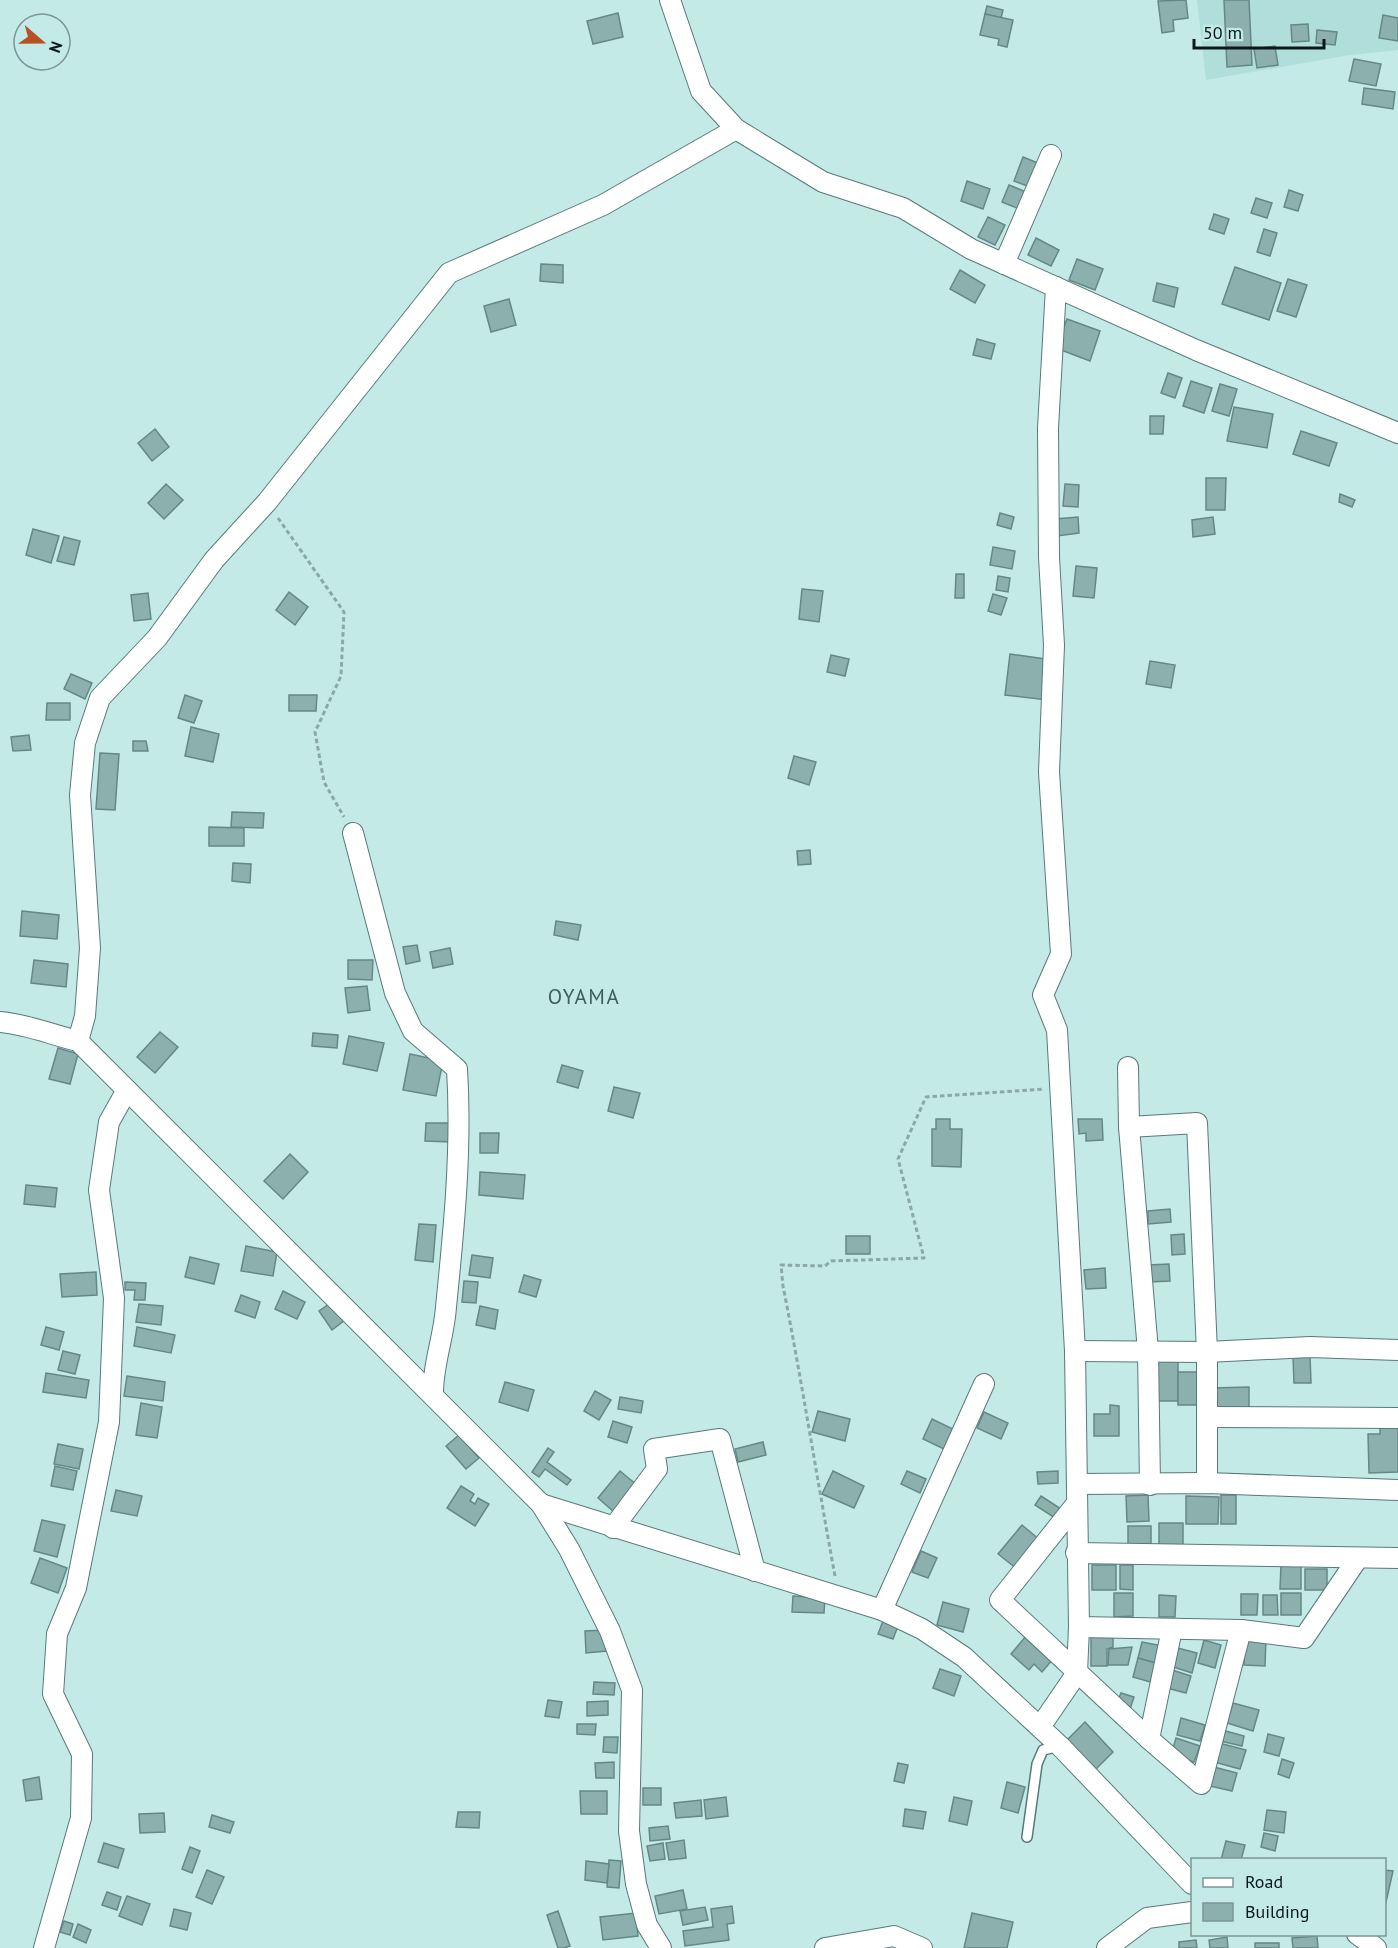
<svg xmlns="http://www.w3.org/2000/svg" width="1398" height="1948" viewBox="0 0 1398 1948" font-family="'PT Sans',sans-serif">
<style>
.built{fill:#afdedb}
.building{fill:#8bb0ae;stroke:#658886;stroke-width:1.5}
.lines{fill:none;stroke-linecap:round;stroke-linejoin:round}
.lane-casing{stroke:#577a78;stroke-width:12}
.street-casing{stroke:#577a78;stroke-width:22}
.path{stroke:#89a8a6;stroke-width:3;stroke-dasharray:4.5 3;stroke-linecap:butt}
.lane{stroke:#fff;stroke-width:9}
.street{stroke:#fff;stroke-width:20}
.labels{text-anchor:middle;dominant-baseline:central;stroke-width:4.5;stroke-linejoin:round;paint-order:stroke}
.quarter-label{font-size:21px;letter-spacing:1.5px;fill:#3c5e5c;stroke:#c4eae8}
</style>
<rect width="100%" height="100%" fill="#c4eae8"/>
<polygon class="built" points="1197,0 1398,0 1398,50 1350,55 1206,80"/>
<g class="building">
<polygon points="1186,0 1188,18 1173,20 1174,31 1162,33 1158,1"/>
<polygon points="1224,0 1249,0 1252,65 1227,67"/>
<polygon points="987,6 1003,10 1001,18 985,14"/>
<polygon points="618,13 623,37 593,44 587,21"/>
<polygon points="985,14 1013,20 1007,47 998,45 999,39 980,35"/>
<polygon points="1383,15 1398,18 1398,41 1379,38"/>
<polygon points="1308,24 1309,41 1292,42 1291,25"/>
<polygon points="1317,30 1337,32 1335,45 1316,43"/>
<polygon points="1275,46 1278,65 1257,68 1254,49"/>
<polygon points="1354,59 1381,64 1376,86 1349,81"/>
<polygon points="1364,88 1395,92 1393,109 1362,104"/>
<polygon points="1023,157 1040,164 1030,187 1014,181"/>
<polygon points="967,181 990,189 983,209 961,201"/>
<polygon points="1009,185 1031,194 1024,211 1002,202"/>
<polygon points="1289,190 1303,195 1298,211 1284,207"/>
<polygon points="1256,198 1272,203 1267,218 1251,213"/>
<polygon points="1214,214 1229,219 1224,234 1209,229"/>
<polygon points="988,217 1005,225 995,245 978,237"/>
<polygon points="1264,229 1277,233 1270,256 1257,252"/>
<polygon points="1036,238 1059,250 1051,266 1028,255"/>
<polygon points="1077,259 1103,269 1095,290 1069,280"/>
<polygon points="541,264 563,265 563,283 540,281"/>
<polygon points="1235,267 1281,283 1269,320 1222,304"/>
<polygon points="960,270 985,285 975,303 950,289"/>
<polygon points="1288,279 1307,285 1296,317 1277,311"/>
<polygon points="1157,283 1178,288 1174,307 1153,301"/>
<polygon points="509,299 516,325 491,332 484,306"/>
<polygon points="1067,319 1100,331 1090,361 1056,348"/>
<polygon points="977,339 995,344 991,359 973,355"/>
<polygon points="1168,373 1182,378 1175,398 1161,393"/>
<polygon points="1191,381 1212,388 1204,413 1183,406"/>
<polygon points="1220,384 1237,389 1229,416 1212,411"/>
<polygon points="1234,407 1273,414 1267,448 1227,441"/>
<polygon points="1150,416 1164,416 1163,434 1150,434"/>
<polygon points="155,429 169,447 152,461 138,443"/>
<polygon points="1301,431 1337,443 1329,466 1293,454"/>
<polygon points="1206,478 1226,478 1225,510 1206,510"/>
<polygon points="166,484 183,500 164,519 148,503"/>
<polygon points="1065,484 1079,485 1078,507 1063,506"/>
<polygon points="1340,494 1355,500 1352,507 1339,502"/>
<polygon points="1000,513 1014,517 1011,529 997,525"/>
<polygon points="1078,517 1079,533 1057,536 1055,519"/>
<polygon points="1213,517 1215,534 1193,537 1192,520"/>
<polygon points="33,529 59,536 51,563 26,555"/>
<polygon points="64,537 80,541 74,565 57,561"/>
<polygon points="993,547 1015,551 1012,569 990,565"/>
<polygon points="1076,566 1097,568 1094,598 1073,596"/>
<polygon points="956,574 964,574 964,598 955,598"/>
<polygon points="998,576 1010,578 1008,592 996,590"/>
<polygon points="802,589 823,591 819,622 799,619"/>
<polygon points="289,592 308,607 295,625 276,610"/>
<polygon points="148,593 151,619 134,621 131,595"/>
<polygon points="993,594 1007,598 1001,615 988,611"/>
<polygon points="1010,654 1052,660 1047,700 1005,695"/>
<polygon points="831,655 849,659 845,676 827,672"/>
<polygon points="1150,661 1175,665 1171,688 1146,684"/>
<polygon points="71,674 92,683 85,699 64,689"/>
<polygon points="185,695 202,701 194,723 178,718"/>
<polygon points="289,695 317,695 316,711 289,711"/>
<polygon points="47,703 70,703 70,720 46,720"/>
<polygon points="191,727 219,734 213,762 185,756"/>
<polygon points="29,735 31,750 13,751 11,737"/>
<polygon points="133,741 146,741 148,751 133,751"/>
<polygon points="100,753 119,754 115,810 96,809"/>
<polygon points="794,756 816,762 809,785 788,778"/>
<polygon points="232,812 264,813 263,828 231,827"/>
<polygon points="209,827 244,828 244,846 209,846"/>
<polygon points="810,850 811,864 798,865 797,851"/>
<polygon points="233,863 251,864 250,883 232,881"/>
<polygon points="22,911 59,915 57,939 20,936"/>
<polygon points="556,921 581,925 578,940 554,935"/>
<polygon points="417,945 420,961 406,964 403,947"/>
<polygon points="450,948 453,964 433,968 430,952"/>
<polygon points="34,960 68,964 66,987 31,983"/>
<polygon points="348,960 373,960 372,980 348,979"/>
<polygon points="367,986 370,1010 348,1013 345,988"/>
<polygon points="160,1032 178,1047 155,1073 137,1057"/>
<polygon points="313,1033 338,1035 337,1048 312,1046"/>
<polygon points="349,1036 384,1043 377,1071 343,1064"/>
<polygon points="58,1048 78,1054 70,1084 49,1079"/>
<polygon points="410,1054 443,1061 436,1096 403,1090"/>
<polygon points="562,1065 583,1071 578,1088 557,1082"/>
<polygon points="614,1087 640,1093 633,1118 608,1111"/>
<polygon points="936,1119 950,1119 950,1129 962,1129 961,1167 932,1166 932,1129 936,1129"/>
<polygon points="1078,1119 1102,1119 1103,1140 1086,1141 1086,1133 1079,1134"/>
<polygon points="426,1123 450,1123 450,1142 425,1141"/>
<polygon points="480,1133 499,1133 498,1153 480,1153"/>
<polygon points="290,1154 308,1172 283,1199 264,1181"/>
<polygon points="480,1172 525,1175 523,1199 479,1195"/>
<polygon points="26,1185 57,1188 55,1207 24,1204"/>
<polygon points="1170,1209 1171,1222 1148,1224 1148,1211"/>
<polygon points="419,1224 436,1225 433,1262 415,1260"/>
<polygon points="1184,1234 1185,1254 1172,1255 1171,1235"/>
<rect x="846" y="1236" width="24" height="18"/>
<polygon points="246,1246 277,1252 273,1276 241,1271"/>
<polygon points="472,1255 493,1258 490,1278 469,1275"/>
<polygon points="190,1257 219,1264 214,1284 185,1277"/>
<polygon points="1169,1264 1170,1281 1149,1282 1148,1265"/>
<polygon points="1105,1268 1106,1288 1086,1289 1084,1270"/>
<polygon points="96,1272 97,1295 62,1297 60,1274"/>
<polygon points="524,1275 541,1280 536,1297 519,1292"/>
<polygon points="464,1281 478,1282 476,1303 462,1302"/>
<polygon points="125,1282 146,1283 145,1300 134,1300 135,1290 125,1290"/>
<polygon points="283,1291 305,1302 297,1319 275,1309"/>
<polygon points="241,1295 260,1302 255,1318 235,1311"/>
<polygon points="332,1302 345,1320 332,1330 319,1311"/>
<polygon points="139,1304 163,1306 161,1325 136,1322"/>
<polygon points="480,1306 498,1310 495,1329 476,1325"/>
<polygon points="46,1327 64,1332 59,1350 41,1345"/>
<polygon points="137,1327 175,1335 171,1353 134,1346"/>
<polygon points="63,1351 80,1355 75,1374 58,1370"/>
<polygon points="1310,1356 1311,1383 1294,1383 1293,1357"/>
<polygon points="1152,1359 1178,1359 1178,1401 1153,1401"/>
<rect x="1178" y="1372" width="24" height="33"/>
<polygon points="46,1373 89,1380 86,1398 43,1392"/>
<polygon points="127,1376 165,1382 163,1401 124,1396"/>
<polygon points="505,1382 534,1390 528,1411 499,1402"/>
<polygon points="1249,1387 1249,1411 1221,1412 1221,1407 1211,1407 1211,1388"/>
<polygon points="595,1391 611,1400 599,1420 584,1411"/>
<polygon points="620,1397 643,1401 641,1413 618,1409"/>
<polygon points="141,1403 162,1407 157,1438 136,1435"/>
<polygon points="1110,1405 1119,1406 1119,1436 1094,1436 1094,1414 1110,1414"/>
<polygon points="818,1411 850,1419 845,1441 812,1432"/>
<polygon points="984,1412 1008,1423 1001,1439 977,1428"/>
<polygon points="932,1419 955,1430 946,1450 923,1439"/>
<polygon points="613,1421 632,1427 627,1443 608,1437"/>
<polygon points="1380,1424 1398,1424 1398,1472 1369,1473 1368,1434 1380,1434"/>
<polygon points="459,1435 479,1458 466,1469 446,1446"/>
<polygon points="763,1442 766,1455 738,1462 735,1449"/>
<polygon points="58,1444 83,1449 79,1469 54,1464"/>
<polygon points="548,1448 554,1452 547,1462 571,1480 567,1485 545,1469 539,1477 532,1472"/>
<polygon points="55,1466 77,1471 73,1490 51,1486"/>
<polygon points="620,1471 637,1485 615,1513 598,1498"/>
<polygon points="833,1471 864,1486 854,1508 822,1494"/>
<polygon points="907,1471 926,1479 920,1493 901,1484"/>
<polygon points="1058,1471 1058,1483 1038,1484 1037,1472"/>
<polygon points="461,1486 474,1494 470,1501 475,1504 478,1498 489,1504 475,1526 447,1508"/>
<polygon points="116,1490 142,1496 137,1516 111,1511"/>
<polygon points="1148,1495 1149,1521 1127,1522 1126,1496"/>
<rect x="1221" y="1495" width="15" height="29"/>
<polygon points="1041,1496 1061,1509 1055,1518 1035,1505"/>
<polygon points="1186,1496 1219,1497 1218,1524 1186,1524"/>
<polygon points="42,1520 65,1525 57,1557 34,1551"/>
<rect x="1159" y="1523" width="24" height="25"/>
<polygon points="1022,1525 1040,1540 1017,1569 998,1554"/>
<rect x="1128" y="1526" width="23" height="22"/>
<polygon points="921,1551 937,1558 928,1578 912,1572"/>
<polygon points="40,1558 67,1568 58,1593 31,1583"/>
<rect x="1092" y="1565" width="24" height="25"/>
<polygon points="1120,1565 1133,1565 1133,1590 1120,1589"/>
<polygon points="1281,1565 1301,1565 1301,1589 1280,1589"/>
<rect x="1305" y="1569" width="22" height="21"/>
<polygon points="1114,1593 1133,1593 1133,1616 1114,1617"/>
<rect x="1281" y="1593" width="20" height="22"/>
<polygon points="1241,1594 1258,1594 1257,1615 1241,1615"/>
<polygon points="1159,1595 1176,1596 1175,1617 1159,1617"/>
<polygon points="1263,1595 1277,1595 1278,1615 1263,1615"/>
<polygon points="793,1596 825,1598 824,1613 792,1612"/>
<polygon points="943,1602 969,1609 963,1632 937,1625"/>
<polygon points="883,1621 898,1626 893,1639 878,1634"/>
<polygon points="606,1630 607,1651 586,1653 585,1631"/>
<polygon points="1091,1635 1113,1636 1113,1647 1107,1649 1107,1666 1091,1666"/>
<polygon points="1026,1636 1053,1659 1042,1672 1034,1664 1029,1670 1011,1654"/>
<polygon points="1245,1637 1266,1638 1265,1666 1244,1665"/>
<polygon points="1204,1640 1221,1645 1215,1668 1198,1663"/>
<polygon points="1142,1642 1163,1646 1159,1664 1138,1658"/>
<polygon points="1132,1647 1128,1665 1108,1665 1109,1649"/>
<polygon points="1174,1647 1197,1653 1192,1673 1170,1666"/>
<polygon points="1138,1658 1159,1664 1154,1683 1133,1677"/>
<polygon points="940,1669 961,1676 954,1696 933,1688"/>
<polygon points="1169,1669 1191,1676 1186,1693 1163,1687"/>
<polygon points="594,1682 615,1683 614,1695 593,1694"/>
<polygon points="1121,1693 1134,1697 1130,1709 1116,1705"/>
<polygon points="548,1700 562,1702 559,1718 545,1716"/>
<polygon points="608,1701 608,1715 587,1716 587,1702"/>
<polygon points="1233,1703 1259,1710 1253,1731 1227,1723"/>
<polygon points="1181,1718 1205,1725 1200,1741 1177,1735"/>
<polygon points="1085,1722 1113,1752 1095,1770 1067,1740"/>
<polygon points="577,1724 596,1724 595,1735 577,1734"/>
<polygon points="1222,1730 1244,1736 1242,1746 1220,1741"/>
<polygon points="1268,1734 1284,1738 1279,1756 1264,1752"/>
<polygon points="604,1737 618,1737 617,1753 603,1752"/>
<polygon points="1176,1738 1200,1746 1194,1762 1171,1755"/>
<polygon points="1219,1743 1246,1750 1240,1769 1214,1762"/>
<polygon points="1282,1759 1294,1763 1289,1778 1278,1774"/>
<polygon points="614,1762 614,1778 596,1778 595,1763"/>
<polygon points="898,1763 908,1765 904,1783 894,1781"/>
<polygon points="1214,1767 1237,1773 1232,1791 1210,1786"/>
<polygon points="39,1777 42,1799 26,1801 23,1780"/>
<polygon points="1007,1782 1025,1787 1018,1813 1001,1808"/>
<rect x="643" y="1788" width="18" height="17"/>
<polygon points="580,1791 607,1791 607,1814 581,1814"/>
<polygon points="726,1797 728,1816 706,1819 704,1800"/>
<polygon points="954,1797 972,1801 967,1825 949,1821"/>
<polygon points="701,1800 702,1816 676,1818 674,1803"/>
<polygon points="905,1809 926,1812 923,1829 903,1826"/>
<polygon points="1267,1810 1286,1812 1284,1833 1264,1830"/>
<polygon points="458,1812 480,1812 479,1828 456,1827"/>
<polygon points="164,1813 165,1832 140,1833 139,1814"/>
<polygon points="212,1815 234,1822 230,1833 209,1827"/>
<polygon points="668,1826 670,1839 650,1841 649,1828"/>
<polygon points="1264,1833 1278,1836 1275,1851 1261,1847"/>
<polygon points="684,1840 686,1858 669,1860 666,1843"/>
<polygon points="1226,1841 1245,1845 1241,1860 1221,1860"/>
<polygon points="104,1843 124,1849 118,1868 98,1862"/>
<polygon points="663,1843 665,1859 650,1861 647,1846"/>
<polygon points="190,1847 200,1851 192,1873 182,1869"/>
<polygon points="609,1860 621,1861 619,1888 607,1887"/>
<polygon points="586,1861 609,1864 607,1883 585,1880"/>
<polygon points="207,1870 224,1877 212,1904 196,1897"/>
<polygon points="1384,1870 1393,1871 1384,1911"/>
<polygon points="683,1890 687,1909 659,1914 655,1896"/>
<polygon points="107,1892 121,1897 117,1910 102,1905"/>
<polygon points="127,1896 150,1904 142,1925 119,1916"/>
<polygon points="732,1906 734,1923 727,1924 729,1940 685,1946 683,1931 713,1927 711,1909"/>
<polygon points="705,1907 708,1920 683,1925 680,1911"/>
<polygon points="174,1909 191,1913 187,1930 170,1926"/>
<polygon points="558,1911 570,1946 564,1948 558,1948 547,1915"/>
<polygon points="636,1913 638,1936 603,1940 600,1917"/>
<polygon points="972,1913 1013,1922 1007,1948 964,1948"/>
<polygon points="64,1921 73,1924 70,1935 60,1932"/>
<polygon points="78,1924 91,1930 86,1943 73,1937"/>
<polygon points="1317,1936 1318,1948 1293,1948 1292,1938"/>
<polygon points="1227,1937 1228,1948 1210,1948 1209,1940"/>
<polygon points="1196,1940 1197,1948 1179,1948 1179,1942"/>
<rect x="1255" y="1943" width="24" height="5"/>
</g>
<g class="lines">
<g class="lane-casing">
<polyline id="lane" points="1027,1837 1037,1764 1043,1750 1060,1746"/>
</g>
<g class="street-casing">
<g id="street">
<polyline points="670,0 701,91 736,129 823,182 903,208 971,249 1196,350 1398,433"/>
<polyline points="1004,264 1051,155"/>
<path d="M353 833 395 993 413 1031 457 1069C462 1148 454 1228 446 1307 444 1337 433 1363 433 1393"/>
<path d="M0 1022C27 1024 52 1035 78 1041L541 1504 569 1549 610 1631 632 1690 629 1831 636 1884 647 1925 661 1948"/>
<polyline points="78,1041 85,1016 90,948 80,795 85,743 100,698 157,638 214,560 267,502 449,273 603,205 736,129"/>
<polyline points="1128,1067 1129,1127 1148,1351 1150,1485"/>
<polyline points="1129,1127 1197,1123 1207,1352 1207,1483"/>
<polyline points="1075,1351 1207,1352 1310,1347 1398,1350"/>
<polyline points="1209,1417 1398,1418"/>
<polyline points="1078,1484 1207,1483 1398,1490"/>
<polyline points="1077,1503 1000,1600 1149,1739 1201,1784 1241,1630"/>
<polyline points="541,1504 882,1610 922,1629 964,1657 1060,1746 1192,1884"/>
<polyline points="613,1528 657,1469 654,1449 720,1439 755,1571"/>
<polyline points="1076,1553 1398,1558"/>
<polyline points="882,1610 984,1384"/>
<polyline points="1079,1627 1241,1630 1304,1638 1358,1558"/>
<polyline points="1040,1727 1077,1673 1079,1627 1075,1351 1057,1030 1043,995 1061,954 1049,772 1054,645 1049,557 1048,428 1056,287"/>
<polyline points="1149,1739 1172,1629"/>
<polyline points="1357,1934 1376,1948"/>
<polyline points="44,1948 81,1818 82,1754 53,1694 57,1634 76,1588 109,1422 114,1298 99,1190 109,1122 127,1090"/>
<polyline points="825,1948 894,1936 922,1948"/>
<polyline points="1107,1948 1147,1918 1192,1912"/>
</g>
</g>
<g class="path">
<polyline points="278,518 344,612 341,676 315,732 324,782 344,817"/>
<path d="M835 1576C817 1479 802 1382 783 1286L781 1265 825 1266 831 1261 924 1258 898 1159 926 1097 1044 1089"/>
</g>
<use href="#lane" class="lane"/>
<use href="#street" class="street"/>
</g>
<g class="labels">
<g class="quarter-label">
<text x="584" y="996">OYAMA</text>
</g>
</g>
<rect x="1191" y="1858" width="195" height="78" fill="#c4eae8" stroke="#7a9695" stroke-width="1.5"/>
<rect x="1203" y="1878" width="30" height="9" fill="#ffffff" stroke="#7a9695" stroke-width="1.5"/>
<text x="1245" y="1888" font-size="18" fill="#0a1818">Road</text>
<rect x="1203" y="1903" width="30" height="18" fill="#8bb0ae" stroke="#7a9695" stroke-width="1.5"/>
<text x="1245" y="1918" font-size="18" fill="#0a1818">Building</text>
<g transform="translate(42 42) rotate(110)"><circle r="28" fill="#c4eae8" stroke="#7a9695" stroke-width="1.5"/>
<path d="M0-4.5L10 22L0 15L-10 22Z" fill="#b75125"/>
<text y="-9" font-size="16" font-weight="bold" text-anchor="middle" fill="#0a1818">N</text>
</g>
<path d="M1194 39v9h130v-9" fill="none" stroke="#0a1818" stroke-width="3"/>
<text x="1203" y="39" font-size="18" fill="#0a1818" stroke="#c4eae8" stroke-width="4.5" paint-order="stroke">50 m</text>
</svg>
